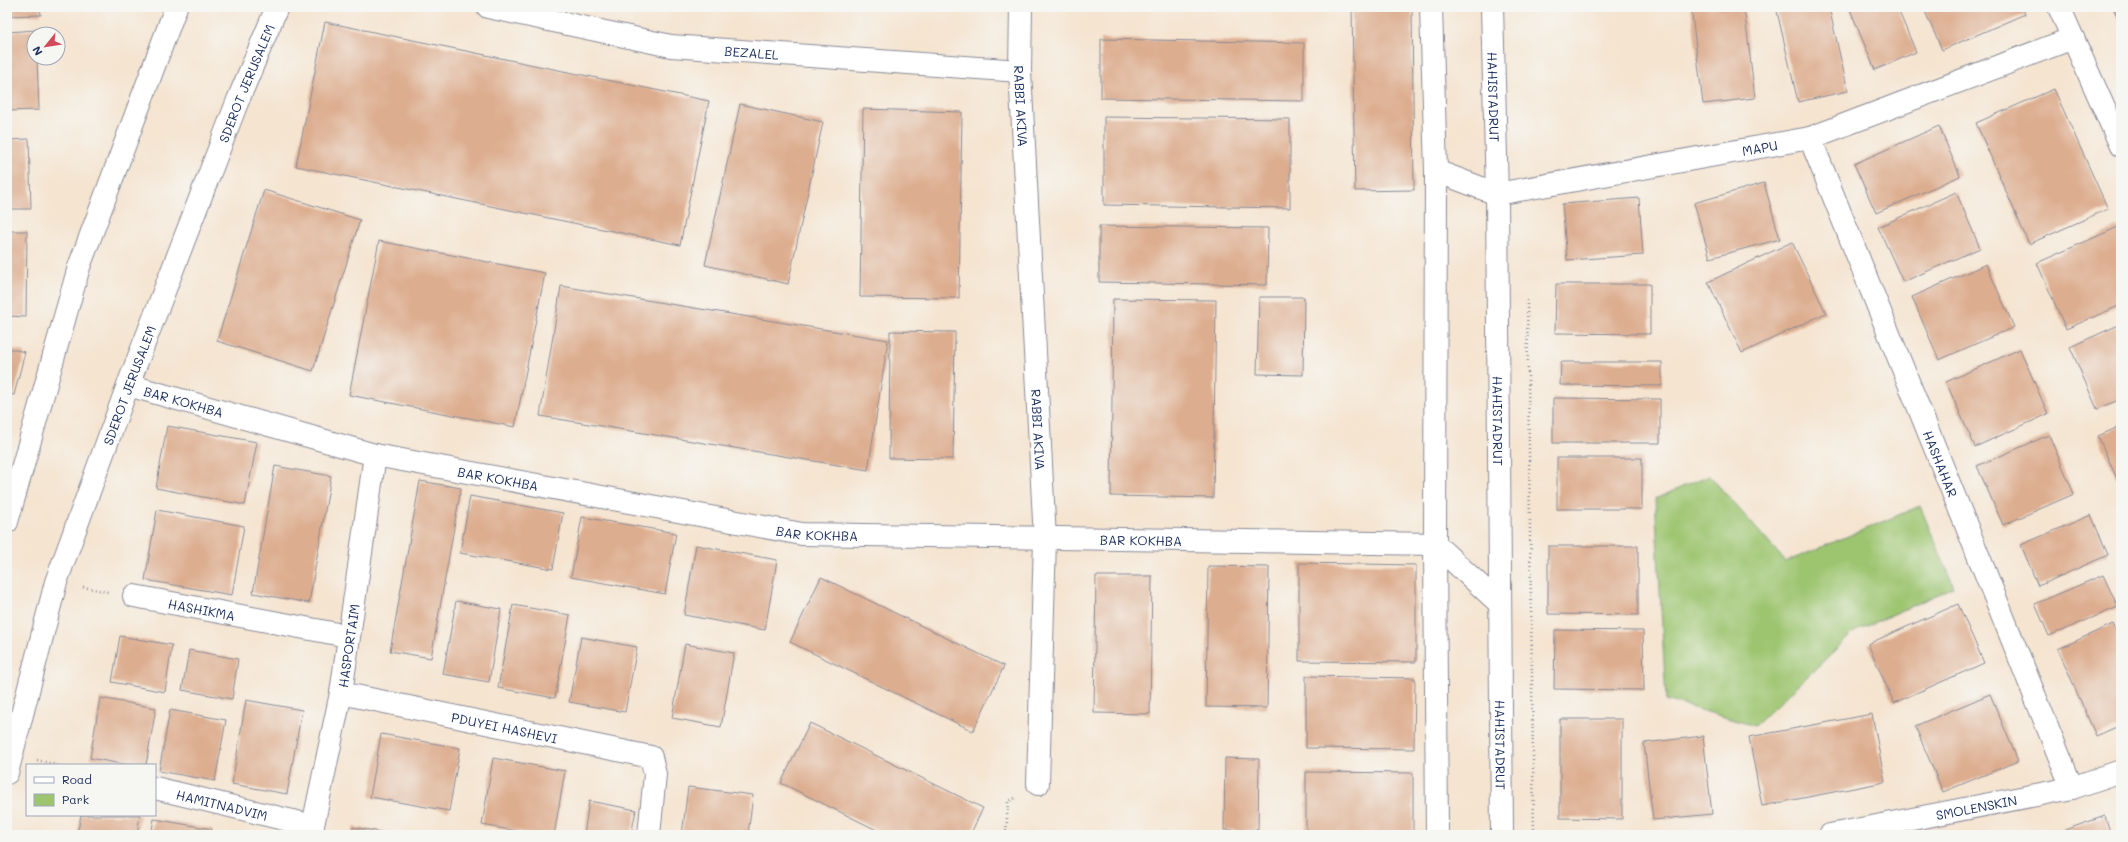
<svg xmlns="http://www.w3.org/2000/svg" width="2128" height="842" viewBox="0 0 2128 842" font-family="Mali,sans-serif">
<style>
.green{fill:#9dc570;stroke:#5c7a67}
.building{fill:#ddad8f}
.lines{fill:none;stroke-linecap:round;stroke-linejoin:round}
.minor-casing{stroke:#888a97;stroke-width:24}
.tertiary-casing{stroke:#888a97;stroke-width:24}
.secondary-casing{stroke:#888a97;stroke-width:24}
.path{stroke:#888a97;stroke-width:2.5;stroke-dasharray:1 3;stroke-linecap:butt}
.minor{stroke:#fff;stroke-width:22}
.tertiary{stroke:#fff;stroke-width:22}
.secondary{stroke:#fff;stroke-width:22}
.labels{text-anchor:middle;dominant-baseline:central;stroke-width:4;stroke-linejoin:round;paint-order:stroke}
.street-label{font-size:13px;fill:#1b2f5e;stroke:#f6f6f2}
</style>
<rect width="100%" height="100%" fill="#f6f6f2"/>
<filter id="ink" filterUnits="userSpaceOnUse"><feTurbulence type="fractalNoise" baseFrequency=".025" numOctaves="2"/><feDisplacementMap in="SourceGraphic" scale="8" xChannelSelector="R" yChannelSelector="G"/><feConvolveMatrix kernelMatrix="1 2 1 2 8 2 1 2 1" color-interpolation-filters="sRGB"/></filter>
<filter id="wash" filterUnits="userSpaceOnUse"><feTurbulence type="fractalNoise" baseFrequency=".012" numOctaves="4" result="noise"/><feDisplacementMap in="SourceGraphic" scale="16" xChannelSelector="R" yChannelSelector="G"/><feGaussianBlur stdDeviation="0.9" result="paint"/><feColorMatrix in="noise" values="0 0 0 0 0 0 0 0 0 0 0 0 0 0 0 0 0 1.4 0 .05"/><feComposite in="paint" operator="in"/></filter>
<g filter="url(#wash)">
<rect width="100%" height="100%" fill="#f5e4d0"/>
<polygon class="green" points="1709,475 1786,562 1920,506 1954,587 1854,632 1755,726 1666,700 1655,499"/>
<g id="blocks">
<g class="building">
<polygon points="7,7 40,7 41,15 7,16"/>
<polygon points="1352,7 1412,7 1414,190 1355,191"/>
<polygon points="1691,7 1744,7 1755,98 1703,104"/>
<polygon points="1776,7 1829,7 1848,91 1798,102"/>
<polygon points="1849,7 1897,7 1916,52 1875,70"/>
<polygon points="1923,7 2022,7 2025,14 1942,50"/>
<polygon points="2113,7 2121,7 2121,25"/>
<polygon points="325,22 709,101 680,245 296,166"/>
<polygon points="36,30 34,58 37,58 39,110 7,111 7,32"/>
<polygon points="1101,39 1304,43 1304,101 1101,98"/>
<polygon points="2054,89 2108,209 2029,244 1976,123"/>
<polygon points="740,104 823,122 788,284 705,265"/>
<polygon points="863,109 962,112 959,298 860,297"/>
<polygon points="1104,117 1290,119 1290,208 1104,205"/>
<polygon points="1939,126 1960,176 1876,213 1854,164"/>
<polygon points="29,139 31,209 7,209 7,140"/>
<polygon points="1764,183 1780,239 1710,258 1694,203"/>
<polygon points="264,190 360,220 313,371 217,341"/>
<polygon points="1956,192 1980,248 1903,282 1878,227"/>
<polygon points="1639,198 1643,255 1567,260 1562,204"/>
<polygon points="1099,226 1268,228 1267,285 1099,282"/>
<polygon points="2118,227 2121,234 2121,305 2066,329 2037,263"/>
<polygon points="7,231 27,231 26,317 7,316"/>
<polygon points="379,241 545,273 515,427 349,395"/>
<polygon points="1792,242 1826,313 1742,353 1708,282"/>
<polygon points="1986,264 2014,327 1939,360 1912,297"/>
<polygon points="1556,284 1650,284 1650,334 1555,333"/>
<polygon points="561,286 888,340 868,470 540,416"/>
<polygon points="1259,297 1304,297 1303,375 1257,374"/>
<polygon points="1113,299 1216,300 1213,498 1111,496"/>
<polygon points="2121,324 2121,399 2097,409 2070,347"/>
<polygon points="890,331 955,332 953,459 889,458"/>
<polygon points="7,348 25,352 14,395 7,394"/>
<polygon points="2020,349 2048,414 1975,447 1946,382"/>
<polygon points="1561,362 1662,362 1662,386 1560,385"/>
<polygon points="1553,398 1660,399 1660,443 1553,443"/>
<polygon points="167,426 257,442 245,505 156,488"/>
<polygon points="2121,426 2121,488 2098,436"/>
<polygon points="2049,435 2074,494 2003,525 1977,466"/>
<rect x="1557" y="458" width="85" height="51"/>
<polygon points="275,466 331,476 309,603 253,593"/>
<polygon points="420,481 461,488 431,658 390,651"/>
<polygon points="470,496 563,513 553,569 460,553"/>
<polygon points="157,510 244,526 232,595 145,580"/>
<polygon points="2091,515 2108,555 2038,586 2021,545"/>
<polygon points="582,517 676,533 665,594 571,577"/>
<polygon points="696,545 777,560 765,630 684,615"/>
<polygon points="1548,546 1638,546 1638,615 1548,614"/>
<polygon points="1299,563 1416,565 1416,662 1299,661"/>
<polygon points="1208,566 1269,567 1267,708 1206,707"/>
<polygon points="2103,575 2118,607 2049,636 2035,604"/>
<polygon points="1096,576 1152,576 1150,714 1094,713"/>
<polygon points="821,577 1004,666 973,731 790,642"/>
<polygon points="456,601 501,609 489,682 443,674"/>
<polygon points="1958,604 1984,663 1894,703 1868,644"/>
<polygon points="513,605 570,615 555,698 498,688"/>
<polygon points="2113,624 2121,642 2121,725 2096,736 2058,649"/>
<polygon points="1555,630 1643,631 1644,690 1554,689"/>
<polygon points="120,636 172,645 165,692 112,682"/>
<polygon points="581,637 637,647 625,712 569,702"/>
<polygon points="685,644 734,653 721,727 672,718"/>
<polygon points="189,650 238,659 232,699 182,690"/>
<polygon points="1306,676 1415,678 1414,749 1306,748"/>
<polygon points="1990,694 2018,761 1943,792 1915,726"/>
<polygon points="100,698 156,708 146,765 127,765 90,758"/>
<polygon points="246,700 302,710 287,794 232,784"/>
<polygon points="170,710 226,720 215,781 159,771"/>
<polygon points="1872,714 1885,782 1762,806 1749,737"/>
<polygon points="1560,719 1622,719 1622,819 1560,818"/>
<polygon points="810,723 983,808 970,835 887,835 781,783"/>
<polygon points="381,734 460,748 449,811 370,797"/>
<polygon points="1703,736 1712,814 1653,820 1644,743"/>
<polygon points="493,758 565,771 554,835 539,835 482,825"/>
<polygon points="1225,758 1259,759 1258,830 1224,830"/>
<polygon points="1306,772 1413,773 1413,835 1306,835"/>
<polygon points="688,787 753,795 748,835 682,835"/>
<polygon points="589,801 636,810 631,835 584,835"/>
<polygon points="81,815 140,815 137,835 77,835"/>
<polygon points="2105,816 2111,835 2050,835"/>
<polygon points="154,819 212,829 211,835 151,835"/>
<polygon points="353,827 392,834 392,835 352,835"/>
</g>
</g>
</g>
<g filter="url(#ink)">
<use href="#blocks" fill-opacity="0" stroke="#888a97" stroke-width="1"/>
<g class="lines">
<g class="minor-casing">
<g id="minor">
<path id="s1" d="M488 7 671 46 1020 71"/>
<path id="s2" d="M1021 7 1020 71 1045 539 1038 784"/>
<polyline points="2059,7 2121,146"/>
<path id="s3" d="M1810 138 2072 788"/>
<path id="s4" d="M1436 171 1497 194 1810 138 2073 38"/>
<path id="s5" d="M128 385 375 455 802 534 1435 544 1500 604"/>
<path id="s6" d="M134 596 348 636"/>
<path id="s7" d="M341 693 651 757 655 774 649 835"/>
<path id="s8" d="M155 788 313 826"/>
<path id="s9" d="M311 835 341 693 375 455"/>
<path id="s10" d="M1830 835 2072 788 2121 771"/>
</g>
</g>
<g class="tertiary-casing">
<g id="tertiary">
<polyline points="1431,7 1436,171 1435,544 1437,835"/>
<path id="s11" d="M1492 7 1497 194 1502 835"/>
</g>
</g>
<g class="secondary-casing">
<g id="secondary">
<polyline points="7,522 79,267 176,7"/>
<path id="s12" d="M7 773 56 582 128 385 238 100 277 7"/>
</g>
</g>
<g class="path">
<polyline points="1527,300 1534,835"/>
<polyline points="83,587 108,592"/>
<polyline points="37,760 58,765"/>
<polyline points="1006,835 1008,802 1015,798"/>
</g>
<use href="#minor" class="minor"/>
<use href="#tertiary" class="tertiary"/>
<use href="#secondary" class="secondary"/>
</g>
</g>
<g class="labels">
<g class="street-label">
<text stroke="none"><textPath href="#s1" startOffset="268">BEZALEL</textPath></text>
<text stroke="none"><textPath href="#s12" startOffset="731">SDEROT JERUSALEM</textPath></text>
<text stroke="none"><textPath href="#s11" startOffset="90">HAHISTADRUT</textPath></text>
<text stroke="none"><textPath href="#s2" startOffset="99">RABBI AKIVA</textPath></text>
<text stroke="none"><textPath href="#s4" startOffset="332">MAPU</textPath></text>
<text stroke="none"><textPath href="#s12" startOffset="407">SDEROT JERUSALEM</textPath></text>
<text stroke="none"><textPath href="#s5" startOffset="58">BAR KOKHBA</textPath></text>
<text stroke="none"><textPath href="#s11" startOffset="414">HAHISTADRUT</textPath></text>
<text stroke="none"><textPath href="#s2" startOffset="423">RABBI AKIVA</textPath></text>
<text stroke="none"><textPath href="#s3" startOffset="351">HASHAHAR</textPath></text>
<text stroke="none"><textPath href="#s5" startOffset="382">BAR KOKHBA</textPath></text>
<text stroke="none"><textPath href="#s5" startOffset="706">BAR KOKHBA</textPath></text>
<text stroke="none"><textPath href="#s5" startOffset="1030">BAR KOKHBA</textPath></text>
<text stroke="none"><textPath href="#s6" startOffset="69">HASHIKMA</textPath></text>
<text stroke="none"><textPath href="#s9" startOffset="193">HASPORTAIM</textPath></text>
<text stroke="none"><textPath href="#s7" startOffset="167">PDUYEI HASHEVI</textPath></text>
<text stroke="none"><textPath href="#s11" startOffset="738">HAHISTADRUT</textPath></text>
<text stroke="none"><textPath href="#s8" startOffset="69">HAMITNADVIM</textPath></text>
<text stroke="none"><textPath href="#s10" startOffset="149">SMOLENSKIN</textPath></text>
</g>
</g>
<rect width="2128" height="842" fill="none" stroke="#f6f6f2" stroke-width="24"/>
<rect x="26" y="764" width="130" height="52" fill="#f6f6f2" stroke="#9ea6b7"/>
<rect x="34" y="777" width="20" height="6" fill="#ffffff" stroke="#9ea6b7"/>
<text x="62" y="784" font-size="12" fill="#1b2f5e">Road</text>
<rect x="34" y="794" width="20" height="12" fill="#9dc570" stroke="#9ea6b7"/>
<text x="62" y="804" font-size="12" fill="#1b2f5e">Park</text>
<g transform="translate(46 46) rotate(240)"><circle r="19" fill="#f6f6f2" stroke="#9ea6b7"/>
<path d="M0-3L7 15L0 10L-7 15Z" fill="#d1495b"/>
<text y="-6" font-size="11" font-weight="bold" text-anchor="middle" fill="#1b2f5e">N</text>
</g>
</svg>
